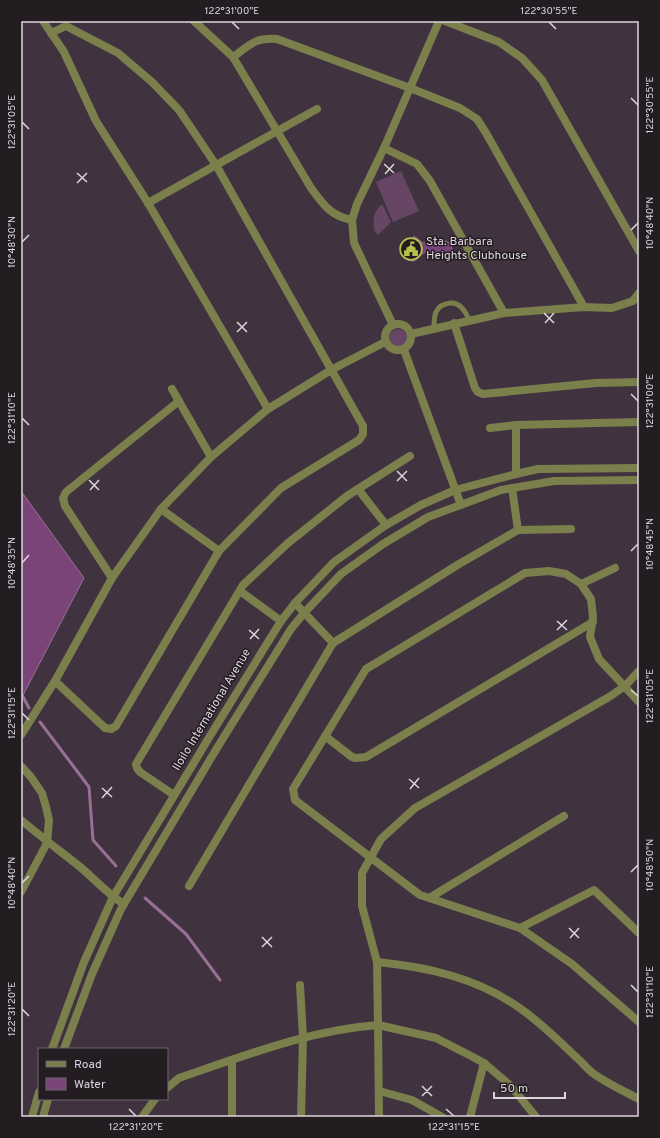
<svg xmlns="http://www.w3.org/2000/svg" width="660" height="1138" viewBox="0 0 660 1138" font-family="Overpass,sans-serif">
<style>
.green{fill:#674665}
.water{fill:#7b4478;stroke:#987096}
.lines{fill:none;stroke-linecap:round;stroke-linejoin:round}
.stream{stroke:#987096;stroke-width:3}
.service{stroke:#7a7f4b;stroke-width:5}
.minor{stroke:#7a7f4b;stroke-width:8}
.ticks{fill:none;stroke:#ddd5dc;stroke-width:1.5}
.labels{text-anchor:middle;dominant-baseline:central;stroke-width:3;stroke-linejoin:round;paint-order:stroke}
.poi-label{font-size:12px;fill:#ddd5dc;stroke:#231d22;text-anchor:start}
.street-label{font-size:12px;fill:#ddd5dc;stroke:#231d22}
.neatline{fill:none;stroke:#ddd5dc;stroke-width:1.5}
.ticks-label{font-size:10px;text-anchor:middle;fill:#ddd5dc}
</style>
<rect width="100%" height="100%" fill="#40333f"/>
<g class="green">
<polygon points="401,171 419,211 393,222 376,182"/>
<path d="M382 204 391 222 378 235 375 232C372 221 373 212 382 204Z"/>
<circle cx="398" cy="338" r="9"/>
</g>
<g class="water">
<path d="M414 236 423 243H432L442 240 450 243 452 249 445 257C436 258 433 249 425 252 421 254 418 259 414 261 407 261 402 258 402 250L407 244 412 242Z"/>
<polygon points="21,491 84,578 21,699"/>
</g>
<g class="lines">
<g class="stream">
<polyline points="21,693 29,708"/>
<polyline points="40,722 89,787 93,840 116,866"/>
<polyline points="145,898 186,934 220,980"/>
</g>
<path class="service" d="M434 328C434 323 434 317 436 312 438 308 441 305 446 304 458 300 465 310 469 320"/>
<g class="minor">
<polyline points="43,21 64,52 96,121 148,203 268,409"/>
<path d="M194 21 233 57 311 188C323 204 330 216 352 220"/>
<polyline points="445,21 499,42 522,58 542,80 639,251"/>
<polyline points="51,33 66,26 118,53 152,82 179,110 216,165 363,426 363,434 359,440 281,488 219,551 116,726 111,729 105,728 55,681"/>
<path d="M233 57C250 45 255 37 277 39L410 88 460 108 477 119 486 133 584 307"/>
<polyline points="384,148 417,164 430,181 504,313"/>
<polyline points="148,203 317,109"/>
<polyline points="454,323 475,388 478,392 483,394 596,383 639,382"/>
<circle cx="398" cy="337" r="13"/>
<polyline points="393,325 354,243 352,220 357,204 384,148 439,21"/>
<polyline points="411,334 504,313 584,307 612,308 633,301 639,293"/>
<polyline points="404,350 461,505"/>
<polyline points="172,389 211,457"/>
<polyline points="490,428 516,425 639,422"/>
<polyline points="516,474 516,425"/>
<polyline points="512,488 518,530"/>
<polyline points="358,489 386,525"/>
<polyline points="161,509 219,551"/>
<polyline points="112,578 65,506 63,498 66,492 179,401"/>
<polyline points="581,584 615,568"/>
<polyline points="240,591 281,621"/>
<polyline points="295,603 333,643"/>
<polyline points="639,702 599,659 590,637 593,617 591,599 581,584 566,574 549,571 525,573 366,669 293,789 295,800 420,895 520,928 572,964 639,1022"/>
<polyline points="21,735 55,681 112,578 161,509 211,457 268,409 331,370 385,342"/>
<polyline points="325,736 352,757 356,758 366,757 593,622"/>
<polyline points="21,766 31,777 42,793 46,807 49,820 47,843 21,892"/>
<polyline points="174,795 140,772 137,768 136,764 243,585 288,543 347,496 410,456"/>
<path d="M21 820C40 836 60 851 79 866 95 879 107 894 124 904"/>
<polyline points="189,886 333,643 459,564 518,530 571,529"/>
<polyline points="431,897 564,816"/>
<polyline points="520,928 594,890 639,933"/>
<path d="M377 962C428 967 478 978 521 1009 541 1023 558 1040 576 1057 582 1062 587 1069 594 1074 608 1084 624 1091 639 1099"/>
<polyline points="300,985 303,1037 301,1117"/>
<polyline points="52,1049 84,962 113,897 210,736 281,621 295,603 334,562 386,525 421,505 455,490 516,474 538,469 639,468"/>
<polyline points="64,1049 92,974 121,909 217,748 291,629 304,613 341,574 383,544 428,517 501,490 554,481 639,480"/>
<path d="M167 1088 179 1078C244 1056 309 1030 378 1025L379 1117"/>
<polyline points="379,1091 412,1100 442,1117"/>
<polyline points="32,1117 39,1092"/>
<polyline points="43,1117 48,1099"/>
<polyline points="142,1117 155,1099"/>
<polyline points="232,1117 232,1060"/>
<polyline points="470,1117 484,1063"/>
<polyline points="536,1117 511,1086 484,1063 473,1057 436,1038 378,1025 377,962 362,906 362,873 381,839 415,808 609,697 625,686 639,671"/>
</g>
</g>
<path class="ticks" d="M232 22 239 29M549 22 556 29M631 98 638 105M22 122 29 129M384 164 394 173M77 173 87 182M385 174 394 164M77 183 87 173M631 230 638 223M22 242 29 235M544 313 554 323M237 322 247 332M545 323 554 313M237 332 247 322M631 394 638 401M22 418 29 425M397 471 407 481M89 480 99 490M397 481 407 471M90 490 99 480M631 551 638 544M22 563 29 555M557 621 567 630M249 630 259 639M557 630 567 620M250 639 259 629M631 690 638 696M22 713 29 720M409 779 419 788M102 788 112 797M410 789 419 778M102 798 112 787M631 872 638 865M22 883 29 876M569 928 579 938M262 937 272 947M570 938 579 928M262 947 272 937M631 985 638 992M22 1009 29 1016M422 1086 432 1096M422 1096 432 1086M129 1109 136 1116M446 1109 454 1116"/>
<defs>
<g id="civic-ring" transform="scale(1.15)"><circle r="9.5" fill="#231d22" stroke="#b8c147" stroke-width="1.5"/><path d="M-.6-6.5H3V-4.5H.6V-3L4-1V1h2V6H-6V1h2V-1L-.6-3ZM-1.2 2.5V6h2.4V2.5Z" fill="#b8c147"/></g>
</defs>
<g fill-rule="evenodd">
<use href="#civic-ring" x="411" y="249"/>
</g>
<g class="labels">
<g class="poi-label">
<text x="426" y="242">Sta. Barbara<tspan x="426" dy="14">Heights Clubhouse</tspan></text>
</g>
<g class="street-label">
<text transform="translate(212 710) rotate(-59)">Iloilo International Avenue</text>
</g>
</g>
<rect width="660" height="1138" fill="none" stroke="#231d22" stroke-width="44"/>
<rect x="38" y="1048" width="130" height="52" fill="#231d22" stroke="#6d676c"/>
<rect x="46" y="1061" width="20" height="6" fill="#7a7f4b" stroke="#6d676c"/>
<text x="74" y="1068" font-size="12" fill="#ddd5dc">Road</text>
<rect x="46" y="1078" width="20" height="12" fill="#7b4478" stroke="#6d676c"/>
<text x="74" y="1088" font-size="12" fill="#ddd5dc">Water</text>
<path d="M494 1092v6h71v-6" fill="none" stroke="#ddd5dc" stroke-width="2"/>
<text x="500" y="1092" font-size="12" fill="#ddd5dc" stroke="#231d22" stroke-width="3" paint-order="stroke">50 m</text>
<rect x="22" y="22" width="616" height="1094" class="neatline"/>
<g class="ticks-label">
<text x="232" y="14">122°31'00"E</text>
<text x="549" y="14">122°30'55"E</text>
<text transform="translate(649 105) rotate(-90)" y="4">122°30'55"E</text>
<text transform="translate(11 122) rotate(-90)" y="4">122°31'05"E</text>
<text transform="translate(649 223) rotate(-90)" y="4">10°48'40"N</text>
<text transform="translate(11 242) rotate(-90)" y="4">10°48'30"N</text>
<text transform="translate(649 401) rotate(-90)" y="4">122°31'00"E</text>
<text transform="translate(11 418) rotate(-90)" y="4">122°31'10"E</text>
<text transform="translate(649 544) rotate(-90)" y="4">10°48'45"N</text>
<text transform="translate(11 563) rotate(-90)" y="4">10°48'35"N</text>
<text transform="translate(649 696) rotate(-90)" y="4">122°31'05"E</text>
<text transform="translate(11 713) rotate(-90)" y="4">122°31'15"E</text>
<text transform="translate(649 865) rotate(-90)" y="4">10°48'50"N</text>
<text transform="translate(11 883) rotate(-90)" y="4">10°48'40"N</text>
<text transform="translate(649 992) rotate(-90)" y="4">122°31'10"E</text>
<text transform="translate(11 1009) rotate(-90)" y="4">122°31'20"E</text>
<text x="136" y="1130">122°31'20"E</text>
<text x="454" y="1130">122°31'15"E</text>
</g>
</svg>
